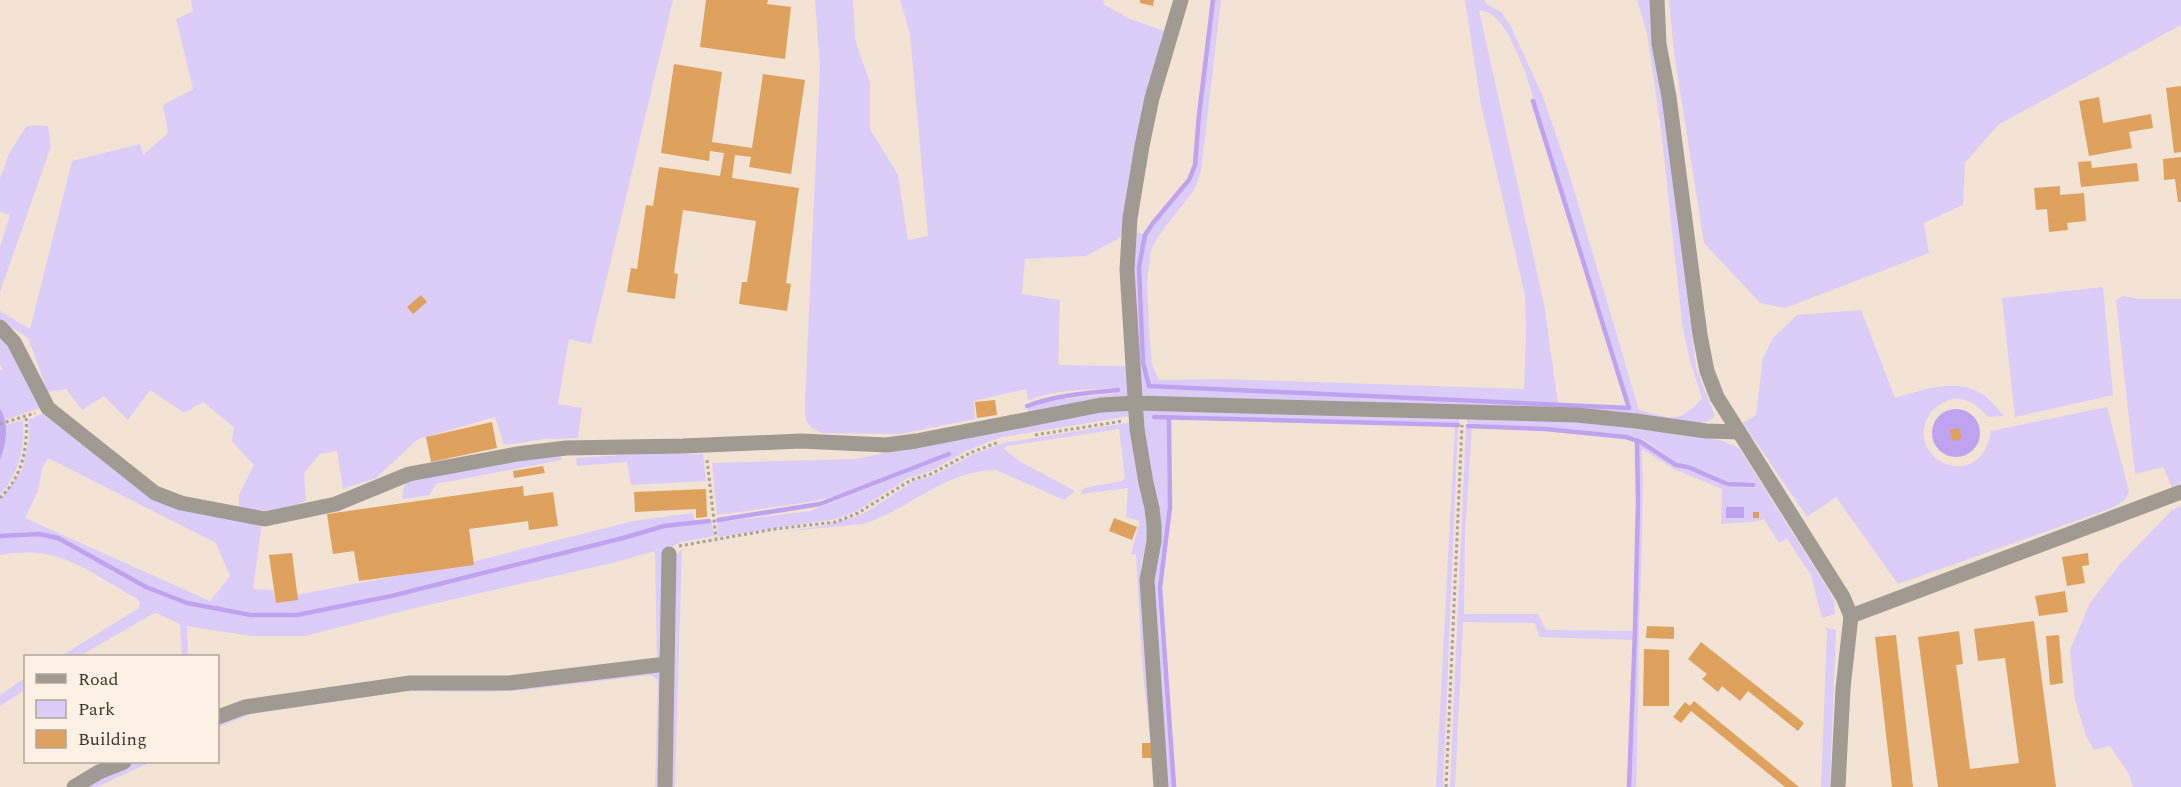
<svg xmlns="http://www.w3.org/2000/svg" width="2181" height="787" viewBox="0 0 2181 787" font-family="Spectral,serif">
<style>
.green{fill:#dccdf8;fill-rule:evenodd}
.water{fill:#c0a3f0}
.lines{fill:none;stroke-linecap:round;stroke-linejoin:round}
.stream{stroke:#c0a3f0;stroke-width:4.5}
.building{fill:#dea25e}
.path{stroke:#ada196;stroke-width:3;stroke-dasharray:3 3;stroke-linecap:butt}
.minor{stroke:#a09a93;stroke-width:15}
</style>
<rect width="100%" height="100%" fill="#f2e3d4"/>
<g class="green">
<polygon points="191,0 673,0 591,344 569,339 558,404 582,408 578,438 545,439 504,445 495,417 418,439 376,478 343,489 337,451 320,454 304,473 306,501 278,512 239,508 239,495 254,465 232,441 234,427 203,402 184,413 150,390 128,420 104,396 82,410 66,389 48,392 28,338 0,320 0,311 30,329 72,161 140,144 143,155 168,133 163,105 193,89 176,19 193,11"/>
<path d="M815 0H853L855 39 870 83V129L898 175 908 240 928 236 910 34 900 0H1104L1103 4 1128 18 1164 31 1154 67 1123 236 1086 256 1025 259 1022 294 1060 300 1058 365 1127 366 1130 399 1028 415V407L1053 400 1112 394 1118 391 1112 388C1084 390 1054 390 1028 400L1026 389 974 401 975 419 900 434 822 433C804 426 805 418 805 401L820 66Z"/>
<path d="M1214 0H1221L1201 171 1194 190 1159 235 1151 250 1147 282 1149 328 1152 365 1159 380 1221 379 1524 389 1526 334 1525 295 1481 105 1465 0H1484L1486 4 1501 12 1510 25 1542 94 1569 173 1639 410C1670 418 1677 425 1702 399L1689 357 1682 322 1661 129 1647 33 1637 0H1650L1651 27 1667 130 1696 368 1715 416 1709 421 1693 425 1150 397 1142 394 1130 273 1135 232 1144 234 1138 267 1139 313 1141 363 1149 388 1230 390 1630 409 1524 68C1514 48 1504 13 1479 10L1544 304 1558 403 1150 385 1144 362 1140 267 1147 235 1153 224 1190 180 1196 165 1200 116Z"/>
<polygon points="1669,0 2181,0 2181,25 1998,125 1965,163 1963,205 1924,223 1929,253 1785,308 1760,303 1704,243 1674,53"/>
<polygon points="34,125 48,126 51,146 0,292 0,247 10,215 0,212 0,178 10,152 26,127"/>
<polygon points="2103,287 2113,395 2015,417 2002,298"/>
<polygon points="2123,296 2139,299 2181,299 2181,483 2172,487 2163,467 2135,474 2116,300"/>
<path d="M1861 310 1895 398C1923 390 1958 376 1985 396 1992 401 1998 410 2004 416L1988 417C1978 405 1965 395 1949 400 1938 404 1930 411 1926 421 1910 464 1982 492 1991 431L2107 407 2129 491 2125 500 2112 508 1898 584 1836 497 1807 517 1743 423 1756 415 1763 358 1773 338 1797 315Z"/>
<polygon points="0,334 13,349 43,407 5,420 0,409 0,370 3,370 0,364"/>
<polygon points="1130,407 1130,416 1002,437 966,451 931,471 908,478 857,511 836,519 718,537 717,522 810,511 948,456 947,453 838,495 810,502 717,515 712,463 856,459 1000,428"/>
<polygon points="1143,407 1459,418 1459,424 1152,415 1152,418 1167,419 1168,505 1165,550 1159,585 1159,615 1173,787 1163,787"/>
<path d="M46 412 134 484 262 523 253 589 273 590 275 599 476 561 633 521 693 513 695 521 663 525 597 544 325 609C265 620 203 611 147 586 127 578 108 567 90 556 80 549 70 541 59 537 42 531 18 532 0 535V500L22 470 29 439 28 420ZM48 458 216 543 230 576 210 601 25 518 38 491 42 468Z"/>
<path d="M1467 418 1619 423 1723 441 1739 448 1828 589 1834 601 1835 614 1822 618 1811 575 1787 539 1779 543 1764 519 1753 522 1721 524 1722 489 1674 469 1642 449C1644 510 1641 571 1639 632 1638 683 1638 735 1636 787H1630L1637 631 1639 503 1638 442 1677 467 1691 468 1718 483 1738 487 1754 488 1755 485 1753 482 1738 483 1717 479 1690 466 1679 464 1643 439 1623 434 1467 423Z"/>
<path d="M23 420C25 449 19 473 0 495V460L6 438V425Z"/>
<path d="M1132 422C1141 468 1157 517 1141 563L1152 739H1150L1142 663 1136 555 1131 554 1140 521 1126 517 1128 488 1080 494 1084 488 1122 481 1125 478 1119 429 1007 446 1004 449 1019 461 1075 491 1064 500 996 470C945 470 909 510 863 524L779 532 823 526 854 517 868 511 914 481 932 476 972 455 1003 443Z"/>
<polygon points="1455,426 1458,426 1443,787 1436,787"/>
<polygon points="1466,427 1472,427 1465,534 1464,614 1538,614 1546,630 1634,631 1634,640 1539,637 1535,623 1463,622 1455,787 1450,787"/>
<path d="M561 454V460L436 484 429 495 403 499C401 492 405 483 410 478Z"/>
<polygon points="635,454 703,454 706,481 631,485 627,462 577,466 576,458"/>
<polygon points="2181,506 2181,787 2133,787 2129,774 2110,746 2094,750 2086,736 2075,700 2070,650 2090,603 2120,564 2172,510"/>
<path d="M709 522H712L714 536 682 542 672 547 663 658 657 661 655 551 612 563 415 608 305 636H251L187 626 188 656H182L180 624 156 613 149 616 80 656H61L139 608 140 602 136 598C86 571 61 544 0 555V537L39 535 57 539 145 589 187 604 251 617H297L391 597 623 540 664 527Z"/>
<polygon points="682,549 675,787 670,787 676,555"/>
<polygon points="1824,627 1836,630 1830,787 1821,787 1827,631"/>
<polygon points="664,670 662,787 655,787 658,680 651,675 523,690 482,692 405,691 252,714 218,727 218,718 350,694"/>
<polygon points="25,678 25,690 0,706 0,695"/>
<polygon points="127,762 151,762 97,787 76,787"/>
</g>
<g class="water">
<path d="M0 409C10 424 6 444 0 460Z"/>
<circle cx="1956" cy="433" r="24"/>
<rect x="1726" y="507" width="18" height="11"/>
</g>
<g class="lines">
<g class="stream">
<polyline points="1213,0 1199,115 1195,165 1189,180 1153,223 1145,235 1139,267 1143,363 1149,386 1629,408 1533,101"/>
<path d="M1027 406C1057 395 1086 393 1118 390"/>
<polyline points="1154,417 1458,425"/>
<polyline points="1169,418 1170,507 1160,588 1174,787"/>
<polyline points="1468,426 1545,429 1626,437 1641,442 1676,465 1688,467 1720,481 1728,484 1753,485"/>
<polyline points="718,520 820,504 949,454"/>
<polyline points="0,536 39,534 58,538 146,587 187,603 251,615 297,615 391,596 623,538 664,526 709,521"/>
<polyline points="1629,787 1635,631 1638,503 1637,440"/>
</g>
</g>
<g class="building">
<polygon points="706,0 768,0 767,4 791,7 785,59 700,47"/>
<polygon points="1140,0 1154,0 1153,6 1140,3"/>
<polygon points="674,64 722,72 712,142 752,148 763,74 805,80 791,174 749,167 751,157 735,155 732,178 799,188 786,283 791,284 787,311 739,304 742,282 747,282 756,221 683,210 674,273 678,274 675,299 627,292 631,268 637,269 646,205 653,206 659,167 720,176 724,153 710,151 709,161 661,153"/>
<polygon points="2181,86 2181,152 2174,153 2166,88"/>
<polygon points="2099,97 2103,123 2151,114 2153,128 2129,132 2132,148 2089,156 2079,101"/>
<polygon points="2181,157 2181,202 2178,202 2175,179 2164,180 2163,159"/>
<polygon points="2091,161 2092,168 2137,163 2139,181 2081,187 2078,162"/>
<polygon points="2060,186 2060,195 2084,193 2086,221 2067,223 2068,230 2049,232 2047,209 2036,210 2034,188"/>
<polygon points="421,295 427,302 413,314 407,307"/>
<polygon points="995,400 997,415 977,418 975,402"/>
<polygon points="492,422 497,448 431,462 426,437"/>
<polygon points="1959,428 1962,439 1952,441 1950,430"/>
<polygon points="543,466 545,473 514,478 513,471"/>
<polygon points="523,486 524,496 553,492 558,526 529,530 528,521 469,529 474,565 359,581 354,551 333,554 327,514"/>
<polygon points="706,489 707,517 696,518 696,509 635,512 634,492"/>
<rect x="1753" y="512" width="6" height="6"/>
<polygon points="1114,518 1137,527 1132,540 1109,531"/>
<polygon points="292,553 298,600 276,603 269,555"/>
<polygon points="2088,553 2089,565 2082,566 2085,583 2067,586 2062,557"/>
<polygon points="2065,591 2068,612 2039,616 2035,596"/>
<polygon points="2034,621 2056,787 1938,787 1918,637 1959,631 1963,664 1956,665 1970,769 2019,763 2005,658 1978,661 1974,629"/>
<polygon points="1647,626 1674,627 1674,639 1646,638"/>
<polygon points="1896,635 1913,787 1892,787 1875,637"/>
<polygon points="2059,635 2063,683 2050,685 2046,636"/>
<polygon points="1701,642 1804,723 1798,731 1748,691 1740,701 1722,686 1718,692 1702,679 1707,674 1688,659"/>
<polygon points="1644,649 1669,650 1669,706 1643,706"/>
<polygon points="1694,701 1799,787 1785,787 1691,711 1681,723 1673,717 1685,702 1690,706"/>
<polygon points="1142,743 1153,743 1154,758 1142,758"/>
</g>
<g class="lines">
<g class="path">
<polyline points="0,424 35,413"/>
<polyline points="1035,435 1123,421"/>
<polyline points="707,460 716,538"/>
<path d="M0 498C23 476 28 447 26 416"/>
<polyline points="679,546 775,529 836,522 858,513 911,480 931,474 970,453 999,442"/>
<polyline points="1446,787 1462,425"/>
</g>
<g class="minor">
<polyline points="1657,0 1659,44 1669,97 1700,335 1707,371 1717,397 1843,597 1851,616 1843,688 1838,787"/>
<polyline points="0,327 14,342 48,408 155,493 181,503 265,519 336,504 409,474 517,454 566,448 683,446 801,441 886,445 916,441 1101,405 1136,403 1577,415 1636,421 1706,431 1739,432"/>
<polyline points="1851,616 2181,492"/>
<polyline points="218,717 245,707 410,683 509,683 666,664"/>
<polyline points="74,787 99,772 124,762"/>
<polyline points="665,787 669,554"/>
<polyline points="1161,787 1147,580 1154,541 1154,526 1152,508 1146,483 1137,429 1127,270 1130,218 1142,146 1152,98 1181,0"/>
</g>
</g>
<rect x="24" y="655" width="195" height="108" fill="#fdf1e5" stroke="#b0a69d" stroke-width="1.5"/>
<rect x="36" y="674" width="30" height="9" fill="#a09a93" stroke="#b0a69d" stroke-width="1.5"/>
<text x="78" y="685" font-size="18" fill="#3c3630">Road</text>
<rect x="36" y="700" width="30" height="18" fill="#dccdf8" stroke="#b0a69d" stroke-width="1.5"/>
<text x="78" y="715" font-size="18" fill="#3c3630">Park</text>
<rect x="36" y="730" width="30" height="18" fill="#dea25e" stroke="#b0a69d" stroke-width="1.5"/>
<text x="78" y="745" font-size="18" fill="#3c3630">Building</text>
</svg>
